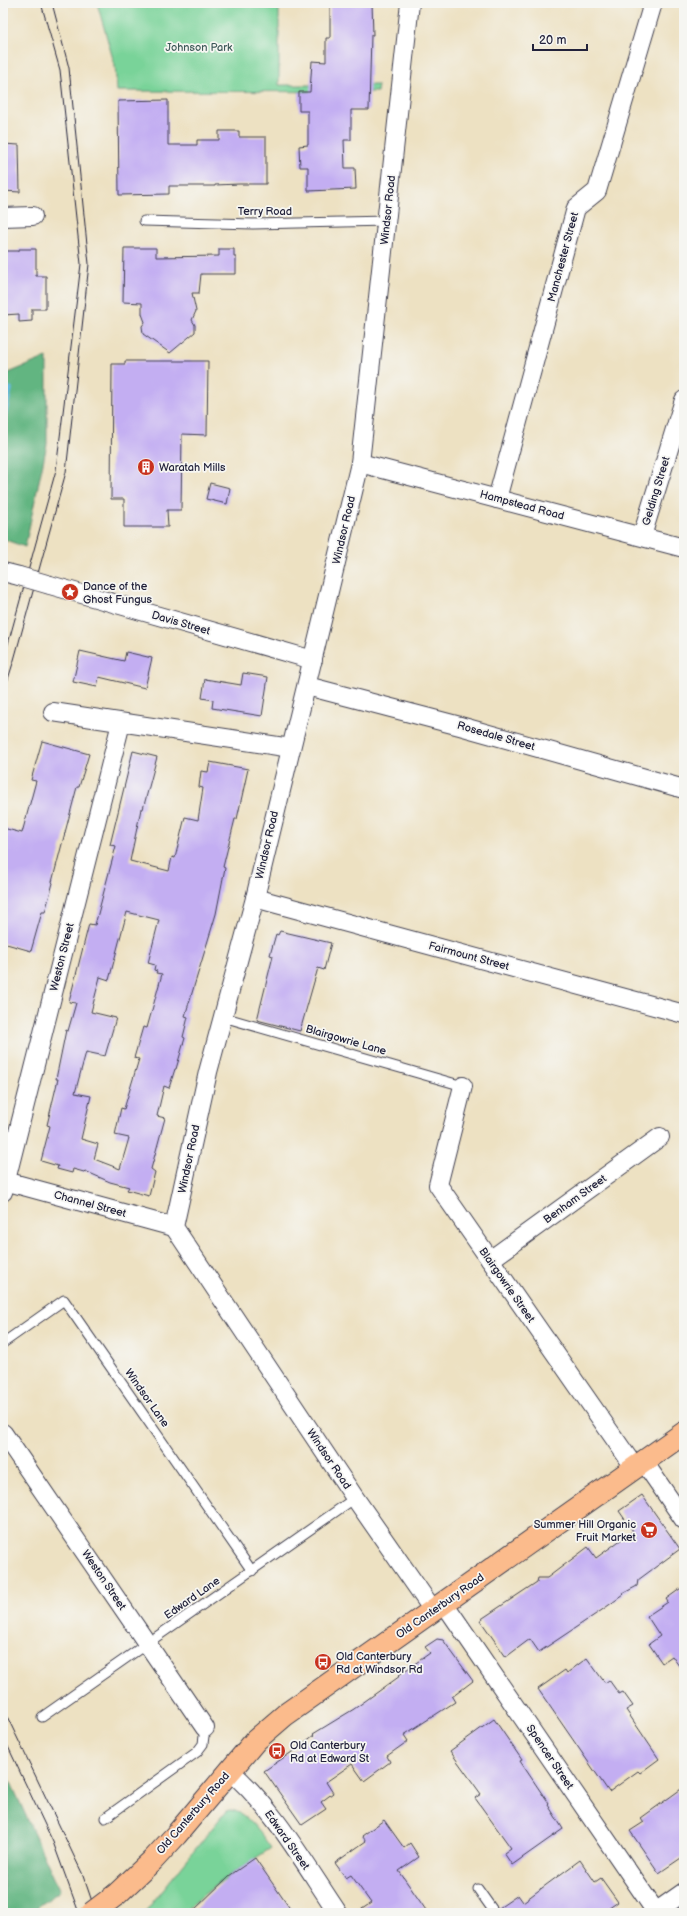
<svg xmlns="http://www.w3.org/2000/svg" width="687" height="1916" viewBox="0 0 687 1916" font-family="'Balsamiq Sans',sans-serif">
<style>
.green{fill:#79d399;stroke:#4e7a6a}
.forest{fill:#62b581;stroke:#426c5e}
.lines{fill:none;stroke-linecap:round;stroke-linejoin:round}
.stream{stroke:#65b9e1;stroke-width:5.5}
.building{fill:#c3aef2;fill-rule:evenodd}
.service-casing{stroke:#403f4f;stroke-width:11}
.minor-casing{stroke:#403f4f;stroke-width:20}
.primary-casing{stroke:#403f4f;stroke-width:24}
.service{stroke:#fff;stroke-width:9}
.minor{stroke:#fff;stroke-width:18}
.primary{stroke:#fbbb8c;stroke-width:22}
.tram{stroke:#22223b;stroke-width:1}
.minor-bridge-casing{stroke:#403f4f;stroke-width:20;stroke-linecap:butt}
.primary-bridge-casing{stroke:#403f4f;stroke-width:24;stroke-linecap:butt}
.minor-bridge{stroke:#fff;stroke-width:18}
.primary-bridge{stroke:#fbbb8c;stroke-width:22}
.labels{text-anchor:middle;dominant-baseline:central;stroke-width:3.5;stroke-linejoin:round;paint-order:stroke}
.park-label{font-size:11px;fill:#3c5757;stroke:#f6f6f2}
.street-label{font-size:11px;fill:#22223b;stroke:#f6f6f2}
.poi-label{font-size:11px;fill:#22223b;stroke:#f6f6f2;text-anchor:start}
</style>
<rect width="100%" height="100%" fill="#f6f6f2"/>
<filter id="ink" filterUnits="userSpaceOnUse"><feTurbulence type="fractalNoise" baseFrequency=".025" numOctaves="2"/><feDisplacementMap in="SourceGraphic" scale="8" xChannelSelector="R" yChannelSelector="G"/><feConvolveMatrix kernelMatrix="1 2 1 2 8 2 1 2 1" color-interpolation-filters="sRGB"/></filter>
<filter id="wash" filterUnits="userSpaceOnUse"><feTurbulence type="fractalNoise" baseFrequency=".012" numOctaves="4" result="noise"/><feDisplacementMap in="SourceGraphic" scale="16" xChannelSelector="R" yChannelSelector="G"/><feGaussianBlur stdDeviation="0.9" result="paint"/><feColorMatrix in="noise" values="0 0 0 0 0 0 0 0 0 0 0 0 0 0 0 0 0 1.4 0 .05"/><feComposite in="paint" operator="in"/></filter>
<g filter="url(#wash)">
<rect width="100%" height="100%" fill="#ede1c2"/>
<g class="green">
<polygon points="97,3 279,3 279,85 378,85 377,92 117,91 115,66"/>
<path d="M230 1810C246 1811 262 1835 271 1848 241 1868 209 1887 184 1913H144L226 1811Z"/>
</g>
<g class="forest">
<polygon points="47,357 47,444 25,547 3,539 3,379 6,374"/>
<polygon points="3,1765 60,1891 29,1913 3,1913"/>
</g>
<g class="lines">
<polyline class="stream" points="3,420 10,389"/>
</g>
<g id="blocks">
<g class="building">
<polygon points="330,3 372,3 373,35 371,35 369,110 351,110 351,140 344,140 345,168 355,168 356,189 308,191 308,167 300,167 299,146 308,145 308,111 299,111 299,92 310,92 312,61 326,62 326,38 330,38"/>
<polygon points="168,100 168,145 197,145 197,140 219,140 219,131 239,131 239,137 266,137 266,184 239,184 215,185 215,186 169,186 169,194 119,195 118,101"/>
<polygon points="3,144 19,145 20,192 3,191"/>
<polygon points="124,248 156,248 156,257 219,256 219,249 234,249 234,257 236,257 236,274 201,274 199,293 192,293 196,311 192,320 195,325 195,332 170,353 143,334 142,326 145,322 142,314 142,303 123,302"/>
<polygon points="19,249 36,249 36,276 46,276 46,309 32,309 32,321 19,322 19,314 3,315 3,251 19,251"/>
<polygon points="125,361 208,361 207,435 182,434 181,510 167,510 168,527 124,527 124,499 111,499 112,364 125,364"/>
<polygon points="210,483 230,488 227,504 206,499"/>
<polygon points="80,651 124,661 126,652 152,658 145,688 99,677 97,687 73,682"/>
<polygon points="243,673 268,677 262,716 212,708 213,700 202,698 205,679 241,685"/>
<polygon points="42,741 89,754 79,787 77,787 52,882 53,883 45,912 42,912 31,951 3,943 3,828 22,833 36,781 31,780"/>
<path d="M133 751 157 757 143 809H141L130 861 169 871 172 857 175 858 185 817 198 820 203 788 199 787 201 771 208 772 210 762 248 769 237 819H235L223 867 225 868 216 914 185 1016 188 1017 183 1037 185 1038 176 1069H175L169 1088 164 1086 157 1116 165 1118 151 1169 155 1172 149 1196 127 1190 129 1187 110 1182 85 1171 84 1172 73 1169 72 1173 57 1169 58 1166 41 1161 50 1126 47 1125 58 1079H56L66 1030 68 1031 76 1003 69 1002 89 924 95 925 116 846 110 845ZM127 912 159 920 148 963 155 965 154 970 157 971 156 973 162 974 147 1028 143 1027 134 1058 139 1059 124 1109 121 1108 115 1135 129 1138 120 1169 94 1159 98 1144 81 1139 91 1096 75 1093 86 1052 105 1056 116 1018 91 1012 100 977 109 980Z"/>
<polygon points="280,931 331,943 324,970 318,968 300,1031 257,1020 273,956 270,955 276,934 278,935"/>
<polygon points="642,1495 680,1549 638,1580 637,1586 622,1594 623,1595 602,1610 539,1652 530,1639 506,1657 480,1620 537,1582 538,1578 547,1578 588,1547 596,1558 633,1531 619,1511"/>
<polygon points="684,1586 684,1673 672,1656 662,1663 649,1644 660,1636 647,1616 668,1602 666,1599"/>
<polygon points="437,1639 443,1640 473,1681 452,1697 455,1702 404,1735 408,1741 387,1756 390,1762 364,1781 352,1764 326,1782 333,1793 321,1802 326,1809 302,1825 264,1771 292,1752 314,1735 313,1734 354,1709 400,1676 399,1675 430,1653 425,1647"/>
<polygon points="587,1658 605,1683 609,1680 619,1694 623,1692 633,1706 626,1710 659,1759 640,1773 638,1771 609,1792 538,1689 565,1670 567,1673"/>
<polygon points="494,1719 522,1760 520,1761 549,1804 548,1805 563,1829 512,1865 504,1853 511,1848 475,1798 481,1794 450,1751"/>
<polygon points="684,1787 684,1856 659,1873 630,1831 644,1822 641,1818"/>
<polygon points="384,1820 404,1848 410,1843 419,1857 399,1871 428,1913 356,1913 371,1903 351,1875 346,1878 335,1863 366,1841 362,1836"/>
<polygon points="255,1858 293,1913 191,1913 229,1876"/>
<polygon points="580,1860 595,1882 601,1878 618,1902 602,1913 501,1913 499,1908 518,1895 523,1902"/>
</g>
</g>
</g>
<g filter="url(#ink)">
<use href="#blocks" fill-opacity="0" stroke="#403f4f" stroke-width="1"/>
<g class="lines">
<g class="service-casing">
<g id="service">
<polyline points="144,221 253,224 387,221"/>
<polyline points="223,1017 463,1086"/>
<polyline points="3,1343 64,1300 252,1571"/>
<polyline points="42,1717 355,1498"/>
<polyline points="105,1818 197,1752 203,1744 205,1728"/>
<polyline points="478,1889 495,1913"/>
</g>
</g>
<g class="minor-casing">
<g id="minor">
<polyline points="410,3 360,463 255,898 208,1072 174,1227 355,1498 433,1610"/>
<polyline points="3,217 33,216"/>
<polyline points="360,463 684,548"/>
<polyline points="497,499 576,208 597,191 653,3"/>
<polyline points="642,536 684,400"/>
<polyline points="3,572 19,576"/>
<polyline points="50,585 313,660"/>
<polyline points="307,686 460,726 684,789"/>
<polyline points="53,712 291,748"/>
<polyline points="255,898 684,1014"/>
<polyline points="463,1086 438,1185 635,1468"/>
<polyline points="5,1181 174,1227"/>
<polyline points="3,1192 121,723"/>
<polyline points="490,1260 660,1137"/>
<polyline points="3,1433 205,1728"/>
<polyline points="644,1462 684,1520"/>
<polyline points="444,1603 656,1912"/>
<path d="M230 1771C273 1807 306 1866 338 1913"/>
<polyline points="654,1913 684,1892"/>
</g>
</g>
<g class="primary-casing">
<polyline id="primary" points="117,1894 153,1860 176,1835 256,1740 285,1715 684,1433"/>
</g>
<use href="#service" class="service"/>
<use href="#minor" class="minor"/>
<use href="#primary" class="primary"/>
<g class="tram">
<polyline points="3,662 56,470 81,264 60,70 41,3"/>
<polyline points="3,695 14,660 66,472 89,264 69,68 52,3"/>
<polyline points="3,1708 83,1875 96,1913"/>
<polyline points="3,1736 53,1842 79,1913"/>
</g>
<g class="minor-bridge-casing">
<polyline id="minor-bridge" points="19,576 50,585"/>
</g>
<g class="primary-bridge-casing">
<polyline id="primary-bridge" points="92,1913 117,1894"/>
</g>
<use href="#minor-bridge" class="minor-bridge"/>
<use href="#primary-bridge" class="primary-bridge"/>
</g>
</g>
<defs>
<g id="building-disc" transform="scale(0.9)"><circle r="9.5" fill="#c8321e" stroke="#f6f6f2"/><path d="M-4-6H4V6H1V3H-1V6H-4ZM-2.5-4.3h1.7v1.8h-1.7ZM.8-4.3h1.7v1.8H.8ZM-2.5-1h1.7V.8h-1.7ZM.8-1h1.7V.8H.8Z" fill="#fff"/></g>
<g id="sight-disc" transform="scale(0.9)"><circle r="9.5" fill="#c8321e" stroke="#f6f6f2"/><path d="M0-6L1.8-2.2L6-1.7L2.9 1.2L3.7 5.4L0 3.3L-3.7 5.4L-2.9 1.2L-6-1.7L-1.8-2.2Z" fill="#fff"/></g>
<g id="supermarket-disc" transform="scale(0.9)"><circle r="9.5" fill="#c8321e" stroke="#f6f6f2"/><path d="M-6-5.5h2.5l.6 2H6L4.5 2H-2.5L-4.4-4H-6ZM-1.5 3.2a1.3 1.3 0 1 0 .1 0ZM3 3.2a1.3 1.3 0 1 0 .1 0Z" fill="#fff"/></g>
<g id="bus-disc" transform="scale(0.9)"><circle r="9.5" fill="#c8321e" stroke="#f6f6f2"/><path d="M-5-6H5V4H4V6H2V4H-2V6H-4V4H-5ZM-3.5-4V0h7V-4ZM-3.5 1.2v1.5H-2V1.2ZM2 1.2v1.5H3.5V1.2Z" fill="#fff"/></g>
</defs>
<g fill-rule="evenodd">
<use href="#building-disc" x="146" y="467"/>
<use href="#sight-disc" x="70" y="592"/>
<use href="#supermarket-disc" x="649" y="1530"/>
<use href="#bus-disc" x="323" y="1662"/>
<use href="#bus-disc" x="277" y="1751"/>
</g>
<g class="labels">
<g class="park-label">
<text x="199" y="47">Johnson Park</text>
</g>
<g class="street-label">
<text transform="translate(388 210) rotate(-84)">Windsor Road</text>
<text x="265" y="211">Terry Road</text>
<text transform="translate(563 257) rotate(-75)">Manchester Street</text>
<text transform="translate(656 491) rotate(-73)">Gelding Street</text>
<text transform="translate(522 505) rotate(15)">Hampstead Road</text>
<text transform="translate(344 530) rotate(-77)">Windsor Road</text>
<text transform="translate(181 623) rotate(16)">Davis Street</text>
<text transform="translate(496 736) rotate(16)">Rosedale Street</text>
<text transform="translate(267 845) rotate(-77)">Windsor Road</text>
<text transform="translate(469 956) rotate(15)">Fairmount Street</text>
<text transform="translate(62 957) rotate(-76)">Weston Street</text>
<text transform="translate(346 1040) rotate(16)">Blairgowrie Lane</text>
<text transform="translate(189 1159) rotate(-78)">Windsor Road</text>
<text transform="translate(575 1199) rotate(-36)">Benham Street</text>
<text transform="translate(90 1204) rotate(15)">Channel Street</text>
<text transform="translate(507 1285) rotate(55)">Blairgowrie Street</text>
<text transform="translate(147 1398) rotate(55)">Windsor Lane</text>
<text transform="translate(329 1459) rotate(56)">Windsor Road</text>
<text transform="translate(104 1580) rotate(56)">Weston Street</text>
<text transform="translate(192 1598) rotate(-35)">Edward Lane</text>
<text transform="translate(440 1606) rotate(-35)">Old Canterbury Road</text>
<text transform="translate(550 1757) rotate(56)">Spencer Street</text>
<text transform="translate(193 1813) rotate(-49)">Old Canterbury Road</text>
<text transform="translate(287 1840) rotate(55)">Edward Street</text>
</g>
<g class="poi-label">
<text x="159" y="467">Waratah Mills</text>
<text x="83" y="586">Dance of the<tspan x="83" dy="13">Ghost Fungus</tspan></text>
<text x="636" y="1524" text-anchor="end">Summer Hill Organic<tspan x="636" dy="13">Fruit Market</tspan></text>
<text x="336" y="1656">Old Canterbury<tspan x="336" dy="13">Rd at Windsor Rd</tspan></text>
<text x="290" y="1745">Old Canterbury<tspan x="290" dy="13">Rd at Edward St</tspan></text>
</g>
</g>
<rect width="687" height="1916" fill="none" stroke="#f6f6f2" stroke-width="16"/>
<path d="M533 44v6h54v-6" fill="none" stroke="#22223b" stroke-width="2"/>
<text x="539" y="44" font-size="12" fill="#22223b" stroke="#f6f6f2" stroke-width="3" paint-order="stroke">20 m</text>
</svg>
